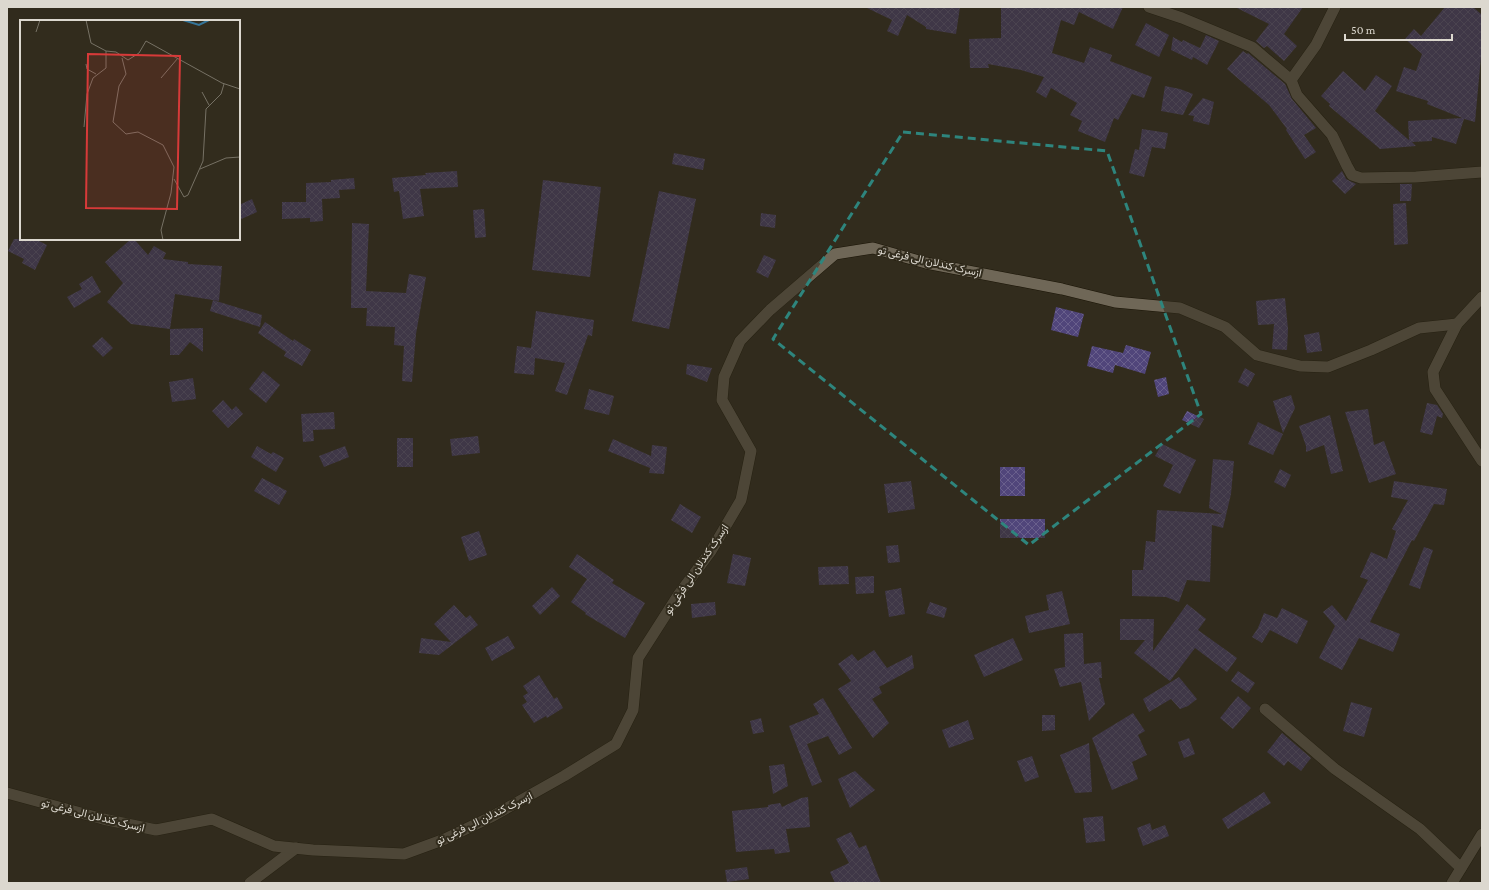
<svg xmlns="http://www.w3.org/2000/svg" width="1489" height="890" viewBox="0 0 1489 890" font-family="'Crimson Pro',Vazirmatn,serif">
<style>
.building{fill:url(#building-cross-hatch)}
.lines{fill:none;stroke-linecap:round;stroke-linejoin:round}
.minor-casing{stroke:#1a1406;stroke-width:12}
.tertiary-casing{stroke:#1a1406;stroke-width:12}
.minor{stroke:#6f6757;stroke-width:11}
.tertiary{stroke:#6f6757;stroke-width:11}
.marked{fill:none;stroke:#2e857d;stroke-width:3;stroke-dasharray:8 5;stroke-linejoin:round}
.labels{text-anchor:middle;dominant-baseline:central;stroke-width:4;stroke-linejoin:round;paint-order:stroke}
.street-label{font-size:11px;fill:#dcd8cf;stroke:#322c1d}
.inset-river{fill:none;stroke:#357599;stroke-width:2}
.inset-road{fill:none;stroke:#767164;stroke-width:1}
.view{fill:#d73a39;fill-opacity:0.15;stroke:#d73a39;stroke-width:2}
.inset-edge{fill:none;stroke:#dcd8cf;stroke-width:2}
</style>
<defs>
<pattern id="building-cross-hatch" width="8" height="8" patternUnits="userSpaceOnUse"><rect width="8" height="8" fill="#50457a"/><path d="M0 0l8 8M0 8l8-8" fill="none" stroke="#695f8c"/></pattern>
</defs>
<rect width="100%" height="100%" fill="#322c1d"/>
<g class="building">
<polygon points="865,7 960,7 956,34 926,29 926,27 907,15 898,36 887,31 892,20"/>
<polygon points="1001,7 1123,7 1113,29 1079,12 1074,25 1061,20 1052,53 1084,63 1090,47 1112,55 1110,61 1152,77 1144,98 1132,94 1118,120 1114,118 1105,142 1078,131 1082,121 1070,115 1077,103 1051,88 1046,98 1036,92 1044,77 1021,70 988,64 989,68 970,68 969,39 1001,38"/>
<polygon points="1235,7 1303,7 1284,34 1297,46 1284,61 1267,46 1264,48 1256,41 1269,24"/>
<polygon points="1445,7 1473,7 1482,15 1482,46 1475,122 1464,119 1456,144 1432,137 1432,141 1412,142 1416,146 1380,149 1329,106 1330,104 1321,96 1343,71 1365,91 1376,75 1392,86 1375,111 1409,140 1408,121 1462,118 1427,104 1428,101 1396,91 1404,67 1416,71 1422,54 1405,39 1414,29 1421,36"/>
<polygon points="1146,23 1169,35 1159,57 1135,45"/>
<polygon points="1206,35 1219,41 1207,65 1193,57 1192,60 1171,50 1173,37 1182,42 1183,40 1200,48"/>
<polygon points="1243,51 1247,54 1248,53 1285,84 1292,99 1316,128 1304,135 1316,152 1305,159 1286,130 1287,129 1269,105 1227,69"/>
<polygon points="1165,86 1180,89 1193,94 1183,115 1161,111"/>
<polygon points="1203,98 1214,102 1209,125 1193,121 1194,116 1188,115"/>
<polygon points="1142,129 1168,133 1165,149 1152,147 1144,177 1129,173 1135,149 1139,150"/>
<polygon points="674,153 705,159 703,170 672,164"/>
<polygon points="457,171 458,187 420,189 424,216 403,219 399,191 394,192 392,178 426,175 425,173"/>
<polygon points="1342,171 1346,179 1356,184 1345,194 1332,181"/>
<polygon points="354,178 355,189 339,190 340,198 322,199 323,221 310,222 310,218 282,219 282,202 306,202 306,183 331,182 331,180"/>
<polygon points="543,180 601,187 590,277 532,270"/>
<polygon points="1400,184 1412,184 1411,201 1400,201"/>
<polygon points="659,191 696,199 669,329 632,321"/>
<polygon points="252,199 257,212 239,220 239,205"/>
<polygon points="1406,203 1408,244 1394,245 1393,204"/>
<polygon points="484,209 486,237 475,238 473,210"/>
<polygon points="761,213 776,215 775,228 760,226"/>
<polygon points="352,223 369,224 366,291 406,293 409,274 426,277 416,334 412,382 402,381 404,346 394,345 395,327 366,326 367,308 351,308"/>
<polygon points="14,239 35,239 47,245 35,270 22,263 24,259 8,251"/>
<polygon points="131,239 134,239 148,255 154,246 166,253 163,259 188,262 188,264 222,266 219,301 175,294 170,329 203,328 203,352 190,342 179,355 170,355 170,329 131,324 107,302 123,283 105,262"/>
<polygon points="764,255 776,260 768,278 756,272"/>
<polygon points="92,276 101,292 74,308 67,297 82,289 79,284"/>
<polygon points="1285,298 1288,329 1287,350 1272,349 1274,324 1258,325 1256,301"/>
<polygon points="213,300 262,315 260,327 210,311"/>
<polygon points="1056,307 1084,314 1078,337 1051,330"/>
<polygon points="536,311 594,320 592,336 588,335 567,395 555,391 565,363 535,358 534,375 514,373 517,346 531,348"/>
<polygon points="265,322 293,341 294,339 311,350 302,366 284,356 286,352 258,333"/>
<polygon points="1319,332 1322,351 1307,353 1304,335"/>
<polygon points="102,337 113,348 103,357 92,346"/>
<polygon points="1126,345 1151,352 1145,374 1115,365 1113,373 1087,366 1092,346 1123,353"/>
<polygon points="687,364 712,368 707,382 686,374"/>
<polygon points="1245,368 1255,374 1248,387 1238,382"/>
<polygon points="263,371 280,385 266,403 249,389"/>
<polygon points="1166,377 1169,394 1158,397 1154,380"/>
<polygon points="193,378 196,399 172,402 169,382"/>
<polygon points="589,389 614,396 609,415 584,409"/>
<polygon points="1291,395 1295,408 1283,433 1273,401"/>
<polygon points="223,400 232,410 236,406 243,414 228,428 212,411"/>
<polygon points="1427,403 1437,405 1443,414 1442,418 1437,416 1432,435 1420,432"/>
<polygon points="1368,409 1374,445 1384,441 1396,474 1369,483 1345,412"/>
<polygon points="1187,411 1204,419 1199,428 1182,420"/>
<polygon points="334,412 335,429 313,430 314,441 303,442 301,414"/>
<polygon points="1330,415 1343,471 1331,474 1324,445 1306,452 1306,446 1299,426"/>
<polygon points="1258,422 1283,434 1273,455 1248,444"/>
<polygon points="478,436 480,453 452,456 450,439"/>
<rect x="397" y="438" width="16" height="29"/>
<polygon points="613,439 651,456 652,445 667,447 664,474 649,473 650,468 608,451"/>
<polygon points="1162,444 1196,460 1180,494 1163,486 1173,465 1155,456"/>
<polygon points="257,446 271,454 273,452 284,458 276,472 251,457"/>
<polygon points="345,446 349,457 324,467 319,456"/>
<polygon points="1213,459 1234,461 1231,494 1223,528 1212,525 1210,582 1187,580 1179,602 1166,597 1132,596 1132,570 1143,570 1146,541 1155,542 1157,510 1222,514 1209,508"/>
<rect x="1000" y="467" width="25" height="29"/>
<polygon points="1280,469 1291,475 1285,488 1274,482"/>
<polygon points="262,478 287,491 279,505 254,491"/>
<polygon points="911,481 915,509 888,513 884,484"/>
<polygon points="1394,481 1447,489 1444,505 1434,504 1414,541 1412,540 1370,622 1400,634 1393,652 1359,638 1342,670 1319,658 1335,626 1323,612 1332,605 1346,621 1368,580 1360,577 1371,552 1387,559 1396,531 1392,529 1408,500 1391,497"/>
<polygon points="680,504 701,517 692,533 671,520"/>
<rect x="1000" y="519" width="45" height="19"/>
<polygon points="479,531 487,555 469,561 461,537"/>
<polygon points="898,545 900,562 888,563 886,546"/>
<polygon points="1424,547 1433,550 1420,589 1409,585"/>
<polygon points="577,554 614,580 612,583 645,603 625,638 585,614 586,613 571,602 587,579 569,567"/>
<polygon points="733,554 751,558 745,586 727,583"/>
<polygon points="848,566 849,584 819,585 818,567"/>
<polygon points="874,576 874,593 856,594 855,577"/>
<polygon points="552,587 560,596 540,615 532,606"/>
<polygon points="901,588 905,614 889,617 885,591"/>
<polygon points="1062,591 1070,624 1029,633 1025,616 1049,610 1046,595"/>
<polygon points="715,602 716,615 692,618 691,604"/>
<polygon points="930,602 947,608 944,618 926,613"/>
<polygon points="1187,604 1206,619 1198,630 1237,658 1227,672 1195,648 1170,681 1134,653 1145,640 1120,640 1120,619 1154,619 1153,651"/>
<polygon points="454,605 466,618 470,615 478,625 439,655 419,653 421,638 451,642 434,624"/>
<polygon points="1282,608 1308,621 1297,644 1270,630 1262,643 1252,637 1258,628 1264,613 1277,618"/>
<polygon points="1083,633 1084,664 1101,662 1102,678 1099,678 1105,704 1089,721 1081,682 1060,687 1054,669 1065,667 1064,634"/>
<polygon points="508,636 515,648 492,661 485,648"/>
<polygon points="1013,638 1023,660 984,677 974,655"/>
<polygon points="874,650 887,668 912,655 914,668 879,687 882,693 872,699 889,723 873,738 838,689 851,681 838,664 852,654 858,661"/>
<polygon points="1238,671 1255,683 1248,693 1231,681"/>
<polygon points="539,675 554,699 557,697 563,708 547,718 546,716 534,723 522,705 527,702 523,696 528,693 523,686"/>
<polygon points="1179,677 1197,699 1188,706 1180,709 1171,699 1149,712 1143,699"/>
<polygon points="1238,696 1251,708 1233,729 1220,718"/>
<polygon points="823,698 852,748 839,755 828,736 807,744 822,782 812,786 789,726 819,714 813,704"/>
<polygon points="1351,702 1372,708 1364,737 1343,731"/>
<polygon points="1133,713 1145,731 1138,735 1147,755 1132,762 1138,779 1112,790 1092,738"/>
<polygon points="1042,715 1055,715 1055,730 1042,731"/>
<polygon points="761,718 764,732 753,734 750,721"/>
<polygon points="968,720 974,739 949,748 942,730"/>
<polygon points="1282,733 1311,758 1301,771 1288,761 1284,766 1267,752"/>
<polygon points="1189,738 1195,754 1184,758 1178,742"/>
<polygon points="1089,743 1092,792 1075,793 1060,755"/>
<polygon points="1032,756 1039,777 1025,782 1017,761"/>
<polygon points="784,764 788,786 773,794 769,766"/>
<polygon points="855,771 875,790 850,808 838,779"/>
<polygon points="1264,792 1271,803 1228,829 1222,819"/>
<polygon points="808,797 810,827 786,829 790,852 775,854 774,849 736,852 732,811 768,807 768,805 780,803 782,807 801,798"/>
<polygon points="1103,816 1105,841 1086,843 1083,818"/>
<polygon points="1150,823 1152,830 1165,825 1169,836 1143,846 1137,828"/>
<polygon points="851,832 859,848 866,845 881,883 835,883 830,872 849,863 836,839"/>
<polygon points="747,867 749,879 727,882 725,870"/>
</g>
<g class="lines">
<g class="minor-casing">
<g id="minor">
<polyline points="1149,7 1182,18 1252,47 1291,80 1297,95 1332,135 1347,166 1352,175 1361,178 1416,177 1482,172"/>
<polyline points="1291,80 1316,45 1335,7"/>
<polyline points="1265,709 1335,769 1420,829 1461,868"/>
<polyline points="250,883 296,848"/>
</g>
</g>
<g class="tertiary-casing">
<g id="tertiary">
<polyline points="1482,297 1457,324 1433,372 1435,389 1482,461"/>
<polyline points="7,793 103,819 156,830 212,819 274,846 313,850 404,854 445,839 493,816 564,776 616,744 633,710 638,658 679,594 711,551 741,500 751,451 722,400 724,377 740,341 770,310 835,254 873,248 926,263 1062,289 1115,302 1180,308 1225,327 1257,355 1300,366 1328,367 1371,350 1419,328 1457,324"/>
<polyline points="1452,883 1482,834"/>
</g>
</g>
<use href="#minor" class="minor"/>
<use href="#tertiary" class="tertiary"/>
</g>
<path d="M0 0H1489V890H0ZM903 132 1107 151 1201 414 1029 545 773 339Z" fill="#322c1d" fill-opacity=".55" fill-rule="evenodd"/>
<path class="marked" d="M903 132 1107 151 1201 414 1029 545 773 339Z"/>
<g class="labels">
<g class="street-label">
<text transform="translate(930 261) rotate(13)">ازسرک کندلان الی فرغی تو</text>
<text transform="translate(696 569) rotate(-56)">ازسرک کندلان الی فرغی تو</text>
<text transform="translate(93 815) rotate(14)">ازسرک کندلان الی فرغی تو</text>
<text transform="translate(484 818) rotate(-26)">ازسرک کندلان الی فرغی تو</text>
</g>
</g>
<g transform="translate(20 20)">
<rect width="220" height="220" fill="#322c1d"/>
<path class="inset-river" d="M163 0 179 5 189 0"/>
<path class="inset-road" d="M66 0 71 23 86 31 96 32 108 40 119 33 126 21 202 63 220 69M16 12 20 0M102 38 106 54 99 66 93 102 106 114 118 112 143 125 154 147 151 173 141 210 143 220M66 44 67 49 76 54M141 58 158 38M182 72 189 85M64 107 67 74 73 58 86 48V31M180 149 206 138 220 137M154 159 164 177 168 175 183 141 186 89 201 74 204 64"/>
<path class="view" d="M68 34 160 36 157 189 66 188Z"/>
<rect width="220" height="220" class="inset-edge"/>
</g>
<rect width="1489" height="890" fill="none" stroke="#dcd8cf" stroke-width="16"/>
<path d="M1345 34v6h107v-6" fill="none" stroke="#dcd8cf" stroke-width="2"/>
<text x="1351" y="34" font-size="12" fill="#dcd8cf" stroke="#322c1d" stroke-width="3" paint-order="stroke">50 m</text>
</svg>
